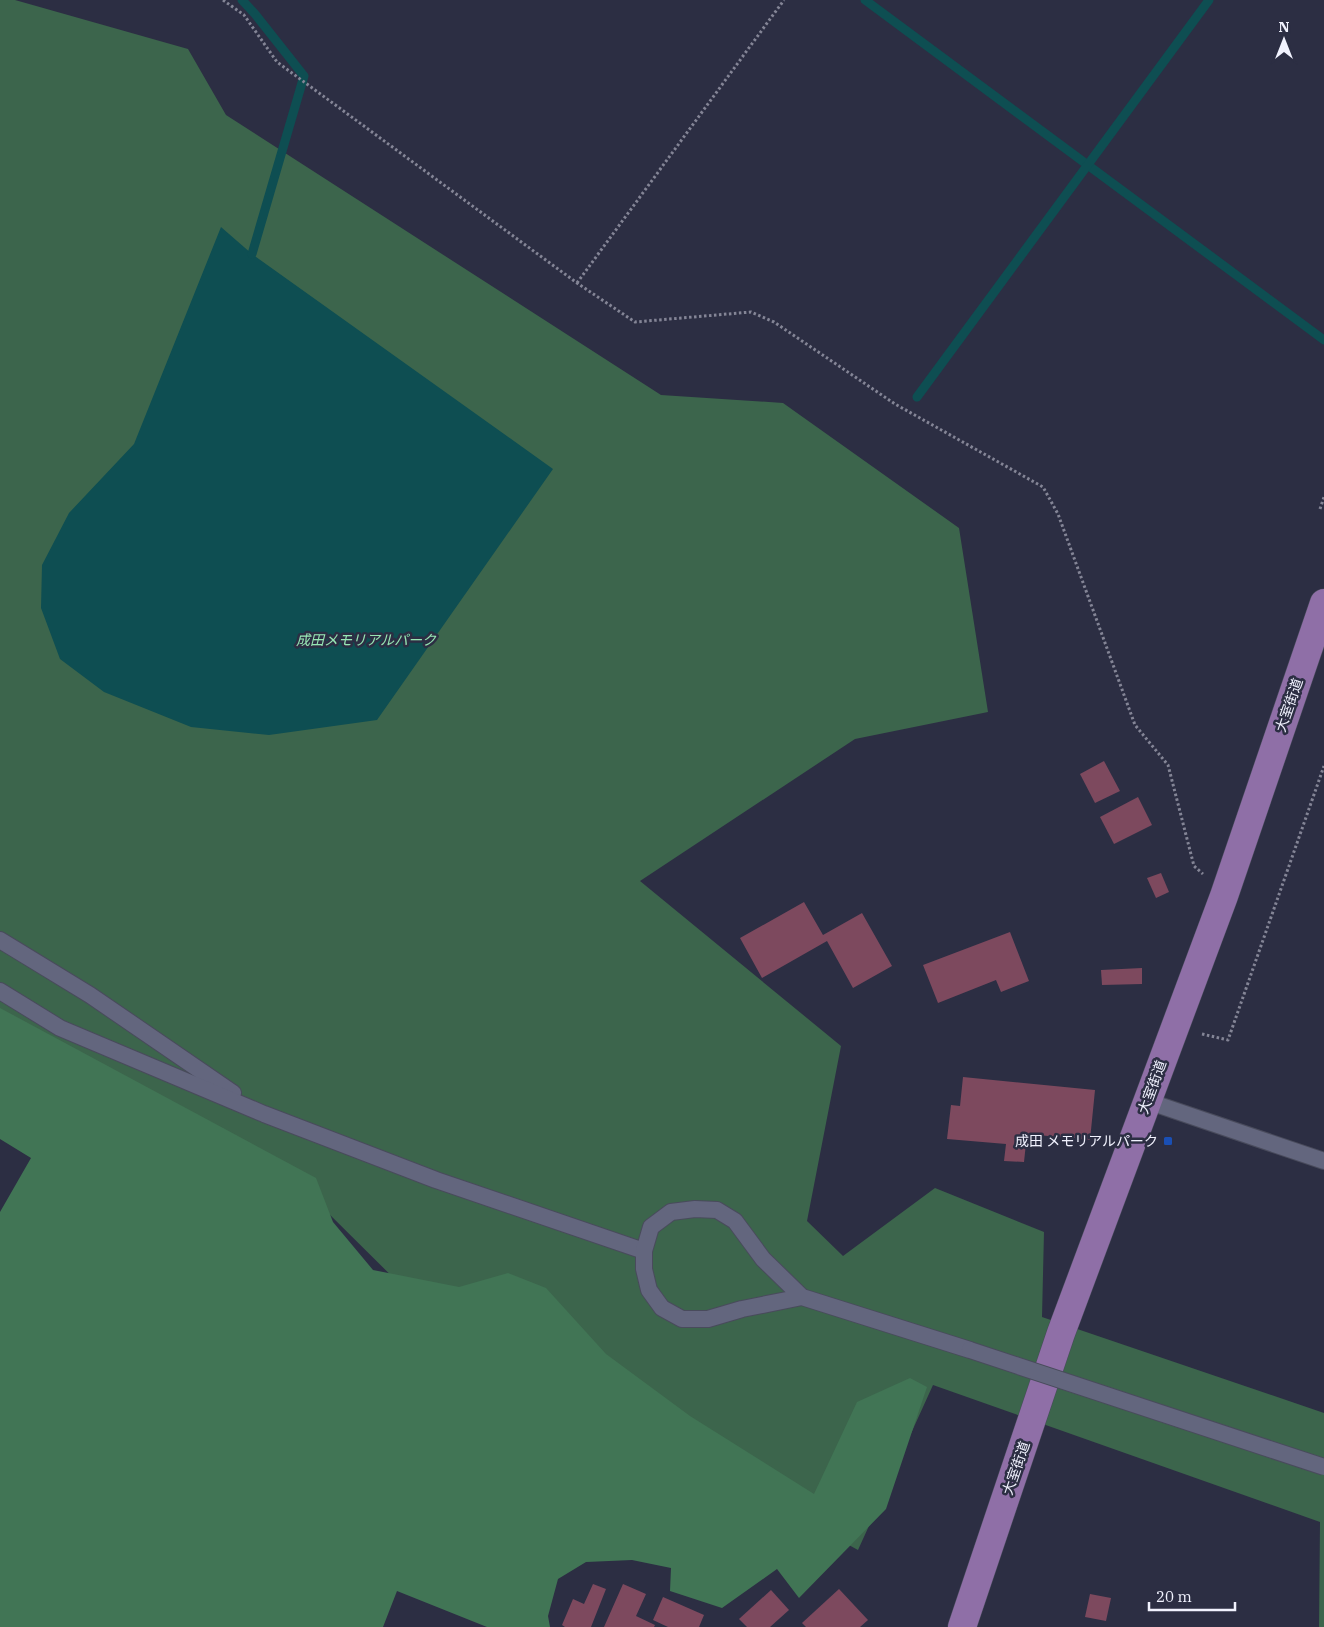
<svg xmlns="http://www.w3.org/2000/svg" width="1324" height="1627" viewBox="0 0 1324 1627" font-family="'IBM Plex Serif','Noto Sans JP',serif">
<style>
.green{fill:#3c654c}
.forest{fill:#417555}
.water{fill:#0e4e52}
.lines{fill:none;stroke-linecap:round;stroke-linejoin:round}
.stream{stroke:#0e4e52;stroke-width:9}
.building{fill:#7d495e}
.lane-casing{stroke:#494b5c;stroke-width:18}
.primary-casing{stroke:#494b5c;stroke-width:29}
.path{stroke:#848596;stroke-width:3;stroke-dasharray:2.5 2.5;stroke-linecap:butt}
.lane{stroke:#63667e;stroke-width:16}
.primary{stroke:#8f6fa7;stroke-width:28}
.lane-bridge-casing{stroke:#494b5c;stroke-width:18;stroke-linecap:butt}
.lane-bridge{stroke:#63667e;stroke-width:16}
.transit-dot{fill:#1a4fb4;stroke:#2c2e43;stroke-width:2}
.labels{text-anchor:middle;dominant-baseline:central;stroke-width:5;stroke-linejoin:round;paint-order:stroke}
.park-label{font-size:14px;font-style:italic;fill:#97e7b4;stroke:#2c2e43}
.street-label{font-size:14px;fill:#f1f2fe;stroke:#2c2e43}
.poi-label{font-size:14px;fill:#f1f2fe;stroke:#2c2e43;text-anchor:end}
</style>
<rect width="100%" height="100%" fill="#2c2e43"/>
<polygon class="green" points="0,0 15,0 188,49 226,115 661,395 783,403 959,528 988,712 855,739 640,881 841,1046 807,1221 843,1256 935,1188 1044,1232 1042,1317 1324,1413 1324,1627 1319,1627 1320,1522 933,1385 858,1550 439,1323 317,1202 0,1046"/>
<polygon class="forest" points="0,1008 316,1178 333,1222 373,1270 459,1287 508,1273 546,1288 606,1354 690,1416 814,1494 857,1402 910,1378 927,1387 886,1509 799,1598 777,1569 722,1608 670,1591 671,1568 632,1560 586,1562 558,1579 548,1616 550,1627 487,1627 397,1591 383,1627 0,1627 0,1212 31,1158 0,1139"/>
<polygon class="water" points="221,227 252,254 553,469 377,720 269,735 191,727 104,692 60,659 41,608 42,565 69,513 134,444"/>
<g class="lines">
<g class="stream">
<polyline points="242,0 255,14 304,76 252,254"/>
<polyline points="865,0 1324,340"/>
<polyline points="917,397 1209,0"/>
</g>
</g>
<g class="building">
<polygon points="1104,761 1120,791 1095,803 1080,774"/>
<polygon points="1138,797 1152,825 1114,844 1100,817"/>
<polygon points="1161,873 1169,892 1156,898 1147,878"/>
<polygon points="804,902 823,935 862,913 892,966 853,988 827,941 762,978 740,938"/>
<polygon points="1010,932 1029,981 1001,992 996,980 938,1003 923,965"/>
<polygon points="1142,968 1142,984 1102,985 1101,970"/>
<polygon points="963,1077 1095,1090 1090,1140 1027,1134 1024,1162 1004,1161 1006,1144 947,1139 951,1105 960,1106"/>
<polygon points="593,1584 606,1589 591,1627 565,1627 562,1625 573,1599 584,1604"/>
<polygon points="623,1584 646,1594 636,1616 655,1625 654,1627 604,1627"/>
<polygon points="839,1589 868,1620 860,1627 806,1627 802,1623"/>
<polygon points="771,1590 789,1610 770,1627 747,1627 739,1619"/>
<polygon points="1090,1594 1111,1598 1106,1621 1085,1617"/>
<polygon points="663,1597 704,1615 699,1627 668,1627 653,1620"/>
</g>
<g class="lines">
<g class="lane-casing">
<g id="lane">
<polyline points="0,940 90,995 233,1093"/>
<polyline points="0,991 60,1028 264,1114 436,1180 644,1251"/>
<polyline points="1147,1101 1324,1161"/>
<polyline points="802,1297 742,1309 708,1319 682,1319 662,1308 649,1290 644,1269 644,1251 651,1227 671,1212 695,1209 717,1210 735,1221 763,1259 802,1297 970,1350"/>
</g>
</g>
<g class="primary-casing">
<polyline id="primary" points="962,1627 1061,1333 1224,896 1324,603"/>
</g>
<g class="path">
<polyline points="223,0 244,15 277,62 577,283 635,322 751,312 774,322 895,404 1043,487 1058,514 1135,725 1168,765 1194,866 1203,874"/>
<polyline points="577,283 784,0"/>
<polyline points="1320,509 1324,497"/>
<polyline points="1202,1034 1228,1040 1324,766"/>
</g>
<use href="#lane" class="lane"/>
<use href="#primary" class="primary"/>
<g class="lane-bridge-casing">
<polyline id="lane-bridge" points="970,1350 1324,1467"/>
</g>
<use href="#lane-bridge" class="lane-bridge"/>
</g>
<rect class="transit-dot" x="1163" y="1136" width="10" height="10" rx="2.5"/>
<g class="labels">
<g class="park-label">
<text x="366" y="640">成田メモリアルパーク</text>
</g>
<g class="street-label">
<text transform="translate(1289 705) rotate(-71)">大室街道</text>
<text transform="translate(1152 1087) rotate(-70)">大室街道</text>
<text transform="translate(1016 1468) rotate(-71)">大室街道</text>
</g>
<g class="poi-label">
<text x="1158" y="1141">成田 メモリアルパーク</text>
</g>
</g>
<g transform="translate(1284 40)" stroke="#2c2e43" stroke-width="4" paint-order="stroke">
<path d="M0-4L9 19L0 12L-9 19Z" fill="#f1f2fe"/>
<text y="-8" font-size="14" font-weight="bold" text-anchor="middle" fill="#f1f2fe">N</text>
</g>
<path d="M1149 1602v8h86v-8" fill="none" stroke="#f1f2fe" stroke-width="2.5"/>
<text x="1156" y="1602" font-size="15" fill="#f1f2fe" stroke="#2c2e43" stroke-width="4" paint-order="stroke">20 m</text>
</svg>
